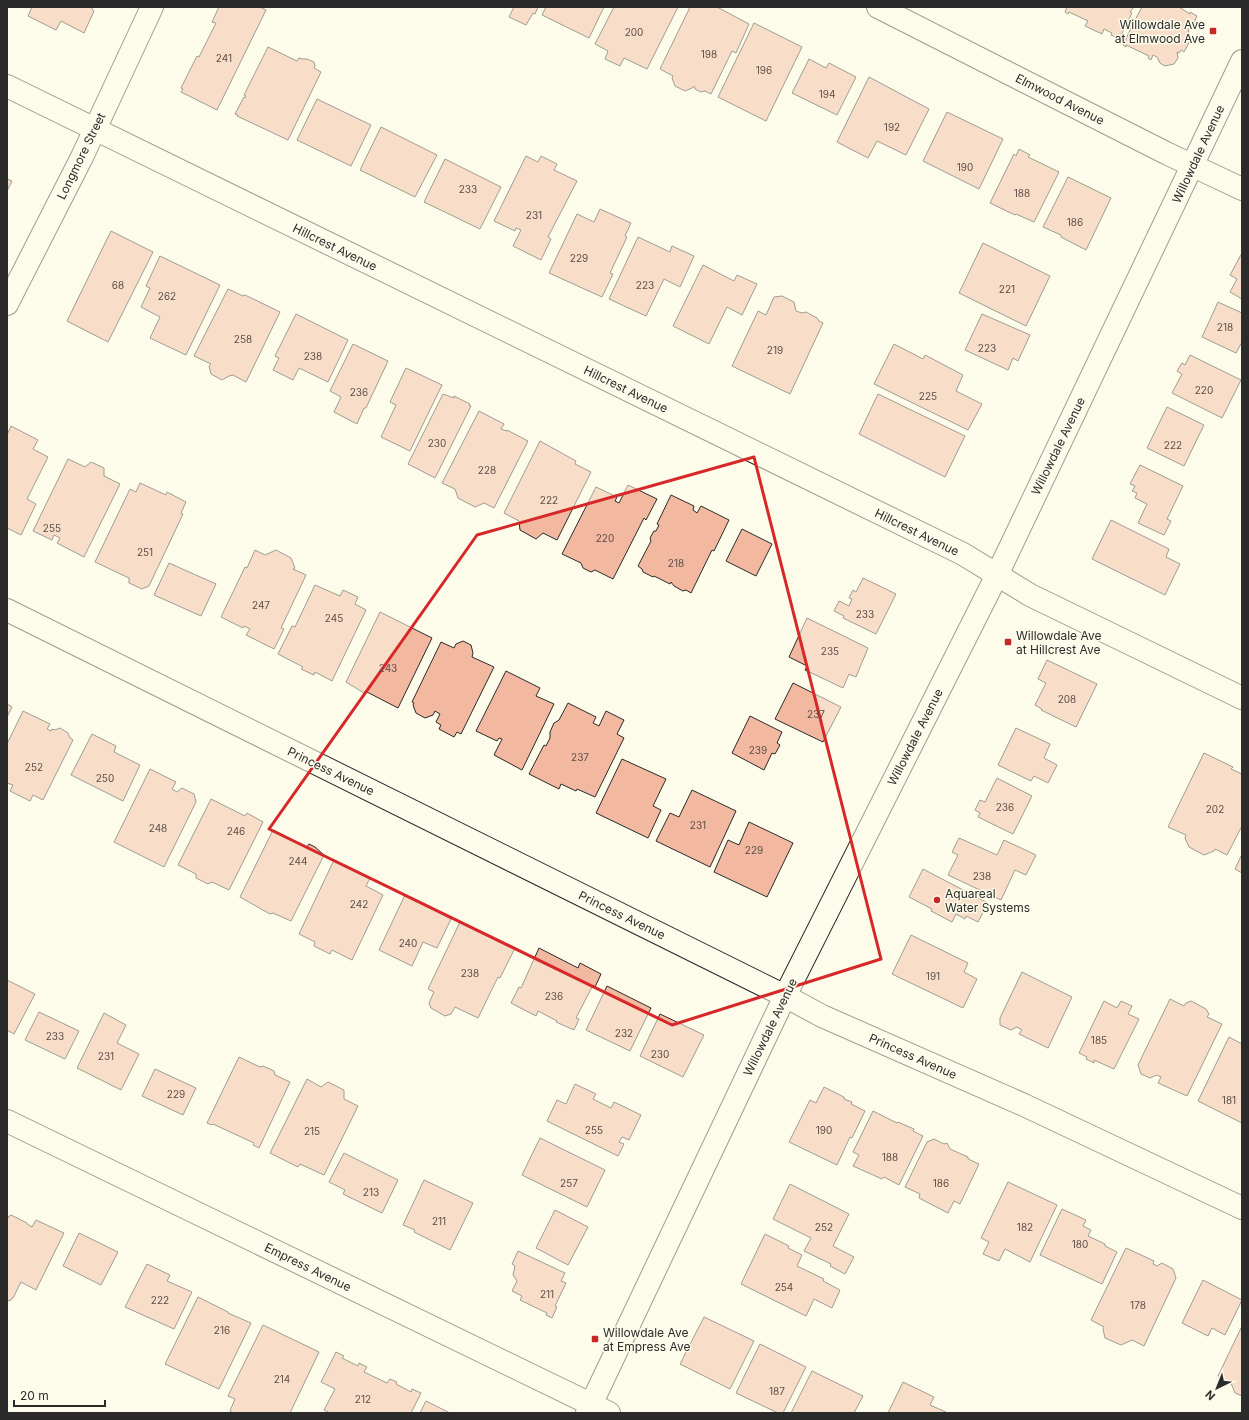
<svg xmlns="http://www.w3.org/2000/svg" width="1249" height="1420" viewBox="0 0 1249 1420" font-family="Inter,sans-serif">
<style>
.building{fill:#f2b8a0;stroke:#2b2b2b}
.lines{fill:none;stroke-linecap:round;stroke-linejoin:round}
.minor-casing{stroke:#2b2b2b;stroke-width:24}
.tertiary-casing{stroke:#2b2b2b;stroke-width:24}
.minor{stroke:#fdfbea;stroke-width:22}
.tertiary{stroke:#fdfbea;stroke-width:22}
.marked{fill:none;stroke:#d62828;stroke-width:3;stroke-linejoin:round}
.poi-dot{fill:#c62828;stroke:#fdfbea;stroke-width:1.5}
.labels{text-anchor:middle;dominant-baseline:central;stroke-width:3;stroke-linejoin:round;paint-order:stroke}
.number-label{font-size:10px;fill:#5d4e48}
.poi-label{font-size:12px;fill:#2b2b2b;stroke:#fdfbea;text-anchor:start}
.street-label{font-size:12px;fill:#2b2b2b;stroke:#fdfbea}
</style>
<rect width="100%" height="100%" fill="#fdfbea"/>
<g class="building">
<polygon points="32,7 92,7 92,9 94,11 84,33 61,21 56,30 28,16"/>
<polygon points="219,7 260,7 266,10 217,110 181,92 183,89 181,88 197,56 199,57 216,23 212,22"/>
<polygon points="514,7 538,7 535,14 533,13 526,25 509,17"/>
<polygon points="546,7 604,7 589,38 542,15"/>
<polygon points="614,7 678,7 647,69 624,58 620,66 605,59 608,51 595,44"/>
<polygon points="690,7 717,7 749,24 736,53 732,51 711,94 705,91 701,92 695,89 694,86 692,88 685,91 675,86 672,78 673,76 660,69"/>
<polygon points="1067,7 1134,7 1130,12 1132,13 1119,39 1111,35 1112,33 1104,29 1102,34 1085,26 1088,21 1069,12 1068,14 1065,12"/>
<polygon points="1142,7 1179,7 1190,14 1190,12 1197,16 1193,25 1191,24 1188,31 1189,31 1188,35 1192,37 1184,52 1181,50 1179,53 1177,52 1178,58 1174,64 1165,66 1160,63 1157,57 1153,55 1151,60 1148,58 1149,56 1126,45 1126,47 1123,45 1133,24 1135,25 1137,21 1135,20"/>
<polygon points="754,23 802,47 766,121 718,97"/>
<polygon points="268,47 297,61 299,58 303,59 307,59 314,62 315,66 314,68 321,72 288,140 237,116 238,115 235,114 244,97 245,98 246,96 244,95"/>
<polygon points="809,59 826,68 829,63 856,77 837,115 792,93"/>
<polygon points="869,77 929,109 906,155 877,141 868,158 837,142"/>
<polygon points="317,99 371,125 351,166 297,140"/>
<polygon points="947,112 1003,139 979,189 923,161"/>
<polygon points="381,127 437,155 415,197 360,170"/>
<polygon points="1019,149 1030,155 1028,157 1059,172 1034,222 1016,214 1015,215 990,203 1014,154 1016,156"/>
<polygon points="526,156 538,162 541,156 557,164 554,170 577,181 548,237 551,239 541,260 513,246 521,230 516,228 515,231 494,221"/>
<polygon points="445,159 501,187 480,229 424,202"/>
<polygon points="1068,177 1111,198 1086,250 1061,237 1061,235 1043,227"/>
<polygon points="7,179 12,181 7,191"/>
<polygon points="600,209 631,223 625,236 627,237 610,273 613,274 602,297 549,273 577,214 594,222"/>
<polygon points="111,231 153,252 108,342 67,321"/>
<polygon points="638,237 670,252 672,246 694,256 680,287 664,279 646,316 609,299"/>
<polygon points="983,243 1050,276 1026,326 959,293"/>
<polygon points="1242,253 1242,299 1230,292 1237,279 1230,275"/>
<polygon points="160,256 220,285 186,355 150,338 160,317 141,307 150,288 146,286"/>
<polygon points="703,265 734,281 737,275 757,284 742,315 727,307 709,344 673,326"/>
<polygon points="228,289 243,296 245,295 280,312 246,382 233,375 229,376 222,380 211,374 209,366 211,364 194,356"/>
<polygon points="782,296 794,302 796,311 802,313 806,312 817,318 819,321 823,323 790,394 732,366 758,311 766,315 774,297"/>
<polygon points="1218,302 1242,313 1242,342 1236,353 1202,337"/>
<polygon points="296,314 348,340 328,382 299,368 293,380 273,370 279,358 275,356"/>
<polygon points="982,314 1030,335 1018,361 1013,358 1008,370 965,350"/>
<polygon points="353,344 388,361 366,408 364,408 357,424 334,412 341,397 330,391"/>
<polygon points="894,344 923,359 925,355 963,375 956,391 982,404 968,430 874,384"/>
<polygon points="1190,355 1241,380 1222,418 1172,393 1182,374 1177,371 1182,363 1185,365"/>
<polygon points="406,368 442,385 410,451 381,437 396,405 390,402"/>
<polygon points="443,394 454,398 454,396 470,404 469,406 471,406 435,478 408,464"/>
<polygon points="878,394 965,436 945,477 859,434"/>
<polygon points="1167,407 1204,425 1184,466 1147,448"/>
<polygon points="479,411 504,424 501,429 507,431 507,430 528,441 494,508 484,503 475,507 458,498 455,489 442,483"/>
<polygon points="11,426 38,440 33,449 48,457 27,499 36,504 21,535 7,528 7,435"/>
<polygon points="540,441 576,461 575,464 591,472 557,540 543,533 536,539 520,530 519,521 504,513"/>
<polygon points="68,459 85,467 91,462 104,468 104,476 120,484 84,557 57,543 60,538 54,535 52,540 33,531"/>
<polygon points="1140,465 1183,486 1167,519 1171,521 1164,535 1138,523 1147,504 1135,498 1137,493 1132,491 1135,486 1130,484"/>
<polygon points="140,483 166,495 167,492 186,502 181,513 183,514 149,586 142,589 129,583 129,578 95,562 130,489 136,492"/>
<polygon points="628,485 657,499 646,520 644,518 613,579 595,570 591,572 583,568 581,563 562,554 596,487 617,497 615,501 619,503"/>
<polygon points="671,495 694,506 693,510 697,513 701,506 729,520 714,551 712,550 691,593 686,590 683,591 674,586 671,582 670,584 654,576 653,577 643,572 642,569 638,566 651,541 650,538 654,531 656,531 659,525 657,524"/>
<polygon points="1111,520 1169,549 1166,557 1180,564 1165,595 1092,559"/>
<polygon points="742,529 772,544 756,576 726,561"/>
<polygon points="255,550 265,555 276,550 291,558 295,568 293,569 306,575 281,628 284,629 274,649 246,635 250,629 244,626 243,628 221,617 245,567 247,568"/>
<polygon points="169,563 216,584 201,616 154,595"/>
<polygon points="863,578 896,594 876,634 843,618 844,616 834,611 839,601 849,606 852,599 849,598 853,590 856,592"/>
<polygon points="315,585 340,596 343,590 358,597 355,604 366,610 332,681 315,672 314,675 301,669 303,667 278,654 292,626 295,627"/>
<polygon points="380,612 432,638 398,708 365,691 364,693 346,682"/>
<polygon points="807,618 868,648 856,677 849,674 843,688 805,670 807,666 789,657"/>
<polygon points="463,641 471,645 473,653 472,657 494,667 461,734 457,732 454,737 439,729 441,725 436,722 440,714 435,711 433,715 425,718 416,713 413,705 414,703 412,702 441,642 454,648 456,644"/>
<polygon points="1047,660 1097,684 1076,727 1041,710 1042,709 1035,705 1046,683 1038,679"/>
<polygon points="506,671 540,688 536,696 554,704 522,770 494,755 502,739 499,738 497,741 476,731"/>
<polygon points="793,683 841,707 823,742 775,719"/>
<polygon points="568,703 596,717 593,723 599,726 606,711 624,720 617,734 624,738 595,797 577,789 576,791 561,784 559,789 529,774 544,745 546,746 550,738 550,732 554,723 559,720"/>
<polygon points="7,704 12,707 7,717"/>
<polygon points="23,711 50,724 47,729 51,731 52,729 55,730 60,728 68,733 70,738 73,740 43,800 33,795 30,801 10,791 13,785 7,783 7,744"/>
<polygon points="750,716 782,732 777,743 780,745 775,754 772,753 764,770 732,753"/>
<polygon points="1016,728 1050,744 1044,758 1057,765 1048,783 1034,776 1031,781 998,765"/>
<polygon points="92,734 116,746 114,752 140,765 123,801 71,775"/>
<polygon points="1204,753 1233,767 1231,769 1242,774 1242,826 1227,855 1215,849 1214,851 1204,855 1189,847 1185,838 1186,835 1168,827"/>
<polygon points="622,759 666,779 653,806 661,810 648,838 596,813"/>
<polygon points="150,769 176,782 172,789 177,792 182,788 194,794 196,802 164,867 114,842"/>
<polygon points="997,778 1032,796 1013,834 978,817 980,813 975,810 980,800 985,802"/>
<polygon points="692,790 736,811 710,867 656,841 670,813 679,817"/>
<polygon points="211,799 245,816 247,813 263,822 229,890 212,882 208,884 196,878 196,874 178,865"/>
<polygon points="749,822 793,843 767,897 714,872 728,840 739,845"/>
<polygon points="273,830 307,847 309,844 315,847 324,855 291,921 273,913 270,914 240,897"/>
<polygon points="959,838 997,855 1004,840 1036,855 1026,875 1015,870 1001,900 948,875 958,855 952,852"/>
<polygon points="1242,854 1242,873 1235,869"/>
<polygon points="334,860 370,878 366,886 383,895 352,960 332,950 330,954 314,946 315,942 299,934"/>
<polygon points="923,869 988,903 978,922 966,916 965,919 956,914 952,922 931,911 932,909 909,897"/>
<polygon points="405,895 451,919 437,948 423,942 412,966 379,950"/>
<polygon points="460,922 515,948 500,978 498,977 478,1018 455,1007 451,1014 445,1016 431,1008 429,1003 434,992 428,989"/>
<polygon points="911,935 968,963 964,972 977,979 963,1008 892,974"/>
<polygon points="539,948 578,968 580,963 601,974 595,987 593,985 576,1018 579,1019 574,1030 556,1022 557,1021 538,1011 536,1016 511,1003 519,987 521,988"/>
<polygon points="1022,972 1072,997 1048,1048 1019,1034 1022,1030 1017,1027 1011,1030 1000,1025 1000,1018"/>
<polygon points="7,980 35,994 14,1034 7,1030"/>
<polygon points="607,986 651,1008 630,1051 586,1030"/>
<polygon points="1170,999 1184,1006 1186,1003 1191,1001 1206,1009 1209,1014 1207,1017 1222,1024 1187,1096 1158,1083 1161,1077 1157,1075 1150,1078 1141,1074 1138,1065"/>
<polygon points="1104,1001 1117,1008 1121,1001 1132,1006 1128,1014 1139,1019 1114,1069 1094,1060 1094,1063 1086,1059 1087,1057 1079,1053"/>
<polygon points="39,1012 79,1031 65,1059 25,1040"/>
<polygon points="104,1013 126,1025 117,1043 139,1054 121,1090 77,1068"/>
<polygon points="660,1014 704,1035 683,1077 640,1056"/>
<polygon points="1229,1037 1242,1044 1242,1123 1198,1101"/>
<polygon points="239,1057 260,1067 263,1066 274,1071 275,1075 290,1082 259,1148 253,1145 254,1143 213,1124 212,1125 207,1123"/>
<polygon points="155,1069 196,1088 183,1115 142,1096"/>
<polygon points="307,1079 321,1087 328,1082 344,1090 344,1099 358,1106 324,1175 300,1164 298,1167 270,1153"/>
<polygon points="575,1084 596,1094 593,1099 611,1108 614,1102 641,1115 629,1140 622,1137 619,1142 624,1144 618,1156 547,1121 557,1100 566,1104"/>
<polygon points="824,1087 844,1097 844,1099 852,1102 851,1104 865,1111 852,1138 850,1137 837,1165 789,1142 810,1100 816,1103"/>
<polygon points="873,1111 897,1123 898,1122 914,1129 913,1131 923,1136 899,1185 884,1177 882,1179 853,1166 859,1155 853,1152"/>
<polygon points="540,1138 605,1170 587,1207 522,1175"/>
<polygon points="934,1139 944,1144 947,1143 950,1149 968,1157 968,1159 979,1164 960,1204 954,1201 948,1213 919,1198 920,1194 905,1187 927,1142"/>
<polygon points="344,1153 398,1180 382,1213 343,1194 345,1190 329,1182"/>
<polygon points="424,1180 473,1203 450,1250 414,1232 415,1230 403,1225"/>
<polygon points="1008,1182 1057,1205 1030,1262 1005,1249 999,1261 983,1254 989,1242 981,1238"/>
<polygon points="790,1184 849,1214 833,1246 854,1257 845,1274 830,1266 831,1264 804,1251 811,1238 773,1219"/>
<polygon points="1062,1209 1086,1220 1083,1226 1091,1230 1088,1236 1105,1244 1105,1246 1117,1252 1102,1284 1040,1255"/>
<polygon points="555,1210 588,1227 568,1265 536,1248"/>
<polygon points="11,1215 27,1223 27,1224 32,1227 36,1220 64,1233 36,1290 21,1282 13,1298 12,1298 11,1300 7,1301 7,1219 9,1216 10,1216"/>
<polygon points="79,1233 118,1252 101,1285 63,1266"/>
<polygon points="765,1234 789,1246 788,1248 802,1255 797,1266 824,1279 823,1281 840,1290 832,1308 814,1299 806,1316 741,1284"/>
<polygon points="1126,1248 1154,1261 1153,1264 1157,1266 1162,1263 1173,1269 1176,1278 1144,1346 1132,1340 1121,1345 1105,1338 1103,1329 1104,1327 1091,1320"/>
<polygon points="518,1251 565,1273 561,1281 566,1283 555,1306 557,1307 552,1318 546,1315 547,1313 520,1300 522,1296 512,1291 517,1281 513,1275 515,1266 512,1264"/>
<polygon points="147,1264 170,1275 167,1281 192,1292 174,1329 125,1307"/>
<polygon points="1203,1280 1242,1300 1225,1335 1212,1328 1208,1336 1182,1323"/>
<polygon points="198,1297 228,1312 228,1313 251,1323 219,1389 165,1364"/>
<polygon points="704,1317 754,1341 730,1389 680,1364"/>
<polygon points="263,1325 319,1352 290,1413 233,1413 230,1411 235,1399 228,1396"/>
<polygon points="1242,1326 1242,1396 1235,1393 1231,1383 1218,1376"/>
<polygon points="760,1344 806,1367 783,1413 778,1413 736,1393"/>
<polygon points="336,1352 344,1356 342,1358 358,1366 359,1363 367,1367 364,1372 387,1383 390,1379 397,1382 396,1384 411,1392 412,1389 421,1393 411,1413 330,1413 324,1410 335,1389 321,1382"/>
<polygon points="812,1371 863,1396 854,1413 791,1413"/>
<polygon points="903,1382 934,1397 930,1405 948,1413 888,1413"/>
<polygon points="426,1401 450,1413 420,1413"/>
</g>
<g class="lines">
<g class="minor-casing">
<g id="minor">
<polyline points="878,7 1166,153 1242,189"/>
<polyline points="7,86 963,554 1030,595 1242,698"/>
<polyline points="7,304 82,157 152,7"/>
<polyline points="7,610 785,996 822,1016 1024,1105 1242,1208"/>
</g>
</g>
<g class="tertiary-casing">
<g id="tertiary">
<polyline points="7,1121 609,1413"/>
<polyline points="587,1413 785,996 997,575 1242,61"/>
</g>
</g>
<use href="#minor" class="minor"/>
<use href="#tertiary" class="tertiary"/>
</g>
<path d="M0 0H1249V1420H0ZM754 457 881 959 672 1025 269 829 477 535Z" fill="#fdfbea" fill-opacity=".55" fill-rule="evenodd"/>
<path class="marked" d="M754 457 881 959 672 1025 269 829 477 535Z"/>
<g class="poi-dot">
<rect x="1209" y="27" width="8" height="8" rx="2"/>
<rect x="1004" y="638" width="8" height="8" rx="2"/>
<circle cx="937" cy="900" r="4"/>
<rect x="591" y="1335" width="8" height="8" rx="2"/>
</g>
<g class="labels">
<g class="number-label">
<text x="634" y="32">200</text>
<text x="709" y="54">198</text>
<text x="224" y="58">241</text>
<text x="764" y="70">196</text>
<text x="827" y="94">194</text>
<text x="892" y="127">192</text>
<text x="965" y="167">190</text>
<text x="468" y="189">233</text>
<text x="1022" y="193">188</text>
<text x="534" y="215">231</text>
<text x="1075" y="222">186</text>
<text x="579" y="258">229</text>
<text x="118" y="285">68</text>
<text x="645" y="285">223</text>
<text x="1007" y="289">221</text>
<text x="167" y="296">262</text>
<text x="1225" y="327">218</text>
<text x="243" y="339">258</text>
<text x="987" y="348">223</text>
<text x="775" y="350">219</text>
<text x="313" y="356">238</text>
<text x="1204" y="390">220</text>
<text x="359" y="392">236</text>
<text x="928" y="396">225</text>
<text x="437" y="443">230</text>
<text x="1173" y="445">222</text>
<text x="487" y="470">228</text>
<text x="549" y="500">222</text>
<text x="52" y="528">255</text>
<text x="605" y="538">220</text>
<text x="145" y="552">251</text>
<text x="676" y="563">218</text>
<text x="261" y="605">247</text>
<text x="865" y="614">233</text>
<text x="334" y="618">245</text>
<text x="830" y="651">235</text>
<text x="388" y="668">243</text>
<text x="1067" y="699">208</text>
<text x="816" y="714">237</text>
<text x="758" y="750">239</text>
<text x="580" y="757">237</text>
<text x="34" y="767">252</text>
<text x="105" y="778">250</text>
<text x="1005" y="807">236</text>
<text x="1215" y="809">202</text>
<text x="698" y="825">231</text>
<text x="158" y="828">248</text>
<text x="236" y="831">246</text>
<text x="754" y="850">229</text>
<text x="298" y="861">244</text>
<text x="982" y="876">238</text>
<text x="359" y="904">242</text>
<text x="408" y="943">240</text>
<text x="470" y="973">238</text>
<text x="933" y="976">191</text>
<text x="554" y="996">236</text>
<text x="624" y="1033">232</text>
<text x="55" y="1036">233</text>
<text x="1099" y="1040">185</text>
<text x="660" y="1054">230</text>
<text x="106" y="1056">231</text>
<text x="176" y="1094">229</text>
<text x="1229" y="1100">181</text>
<text x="594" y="1130">255</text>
<text x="824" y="1130">190</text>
<text x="312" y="1131">215</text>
<text x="890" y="1157">188</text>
<text x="569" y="1183">257</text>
<text x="941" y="1183">186</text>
<text x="371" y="1192">213</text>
<text x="439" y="1221">211</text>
<text x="824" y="1227">252</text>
<text x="1025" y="1227">182</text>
<text x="1080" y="1244">180</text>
<text x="784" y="1287">254</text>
<text x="547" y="1294">211</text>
<text x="160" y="1300">222</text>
<text x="1138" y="1305">178</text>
<text x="222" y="1330">216</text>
<text x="282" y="1379">214</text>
<text x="777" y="1391">187</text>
<text x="363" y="1399">212</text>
</g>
<g class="poi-label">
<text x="1205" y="24" text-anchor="end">Willowdale Ave<tspan x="1205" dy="14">at Elmwood Ave</tspan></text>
<text x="1016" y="635">Willowdale Ave<tspan x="1016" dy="14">at Hillcrest Ave</tspan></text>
<text x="945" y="893">Aquareal<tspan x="945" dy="14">Water Systems</tspan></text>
<text x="603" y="1332">Willowdale Ave<tspan x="603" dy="14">at Empress Ave</tspan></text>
</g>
<g class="street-label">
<text transform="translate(1060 99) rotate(27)">Elmwood Avenue</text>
<text transform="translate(1198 154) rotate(-65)">Willowdale Avenue</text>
<text transform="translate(81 156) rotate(-64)">Longmore Street</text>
<text transform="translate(335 247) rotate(26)">Hillcrest Avenue</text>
<text transform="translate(626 389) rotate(26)">Hillcrest Avenue</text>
<text transform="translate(1058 446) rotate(-64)">Willowdale Avenue</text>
<text transform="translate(917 532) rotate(26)">Hillcrest Avenue</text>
<text transform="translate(915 737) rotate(-63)">Willowdale Avenue</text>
<text transform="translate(331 771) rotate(26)">Princess Avenue</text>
<text transform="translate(622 915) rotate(26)">Princess Avenue</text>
<text transform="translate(770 1027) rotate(-64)">Willowdale Avenue</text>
<text transform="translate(913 1056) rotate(24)">Princess Avenue</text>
<text transform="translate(308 1267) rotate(26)">Empress Avenue</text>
</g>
</g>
<rect width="1249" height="1420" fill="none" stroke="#2b2b2b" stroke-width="16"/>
<g transform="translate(1217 1388) rotate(223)" stroke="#fdfbea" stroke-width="3" paint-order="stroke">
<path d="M0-3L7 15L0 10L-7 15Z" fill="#2b2b2b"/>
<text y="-6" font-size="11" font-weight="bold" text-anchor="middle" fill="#2b2b2b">N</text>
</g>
<path d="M14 1400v6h91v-6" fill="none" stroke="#2b2b2b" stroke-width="2"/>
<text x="20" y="1400" font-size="12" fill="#2b2b2b" stroke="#fdfbea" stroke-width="3" paint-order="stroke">20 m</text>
</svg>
